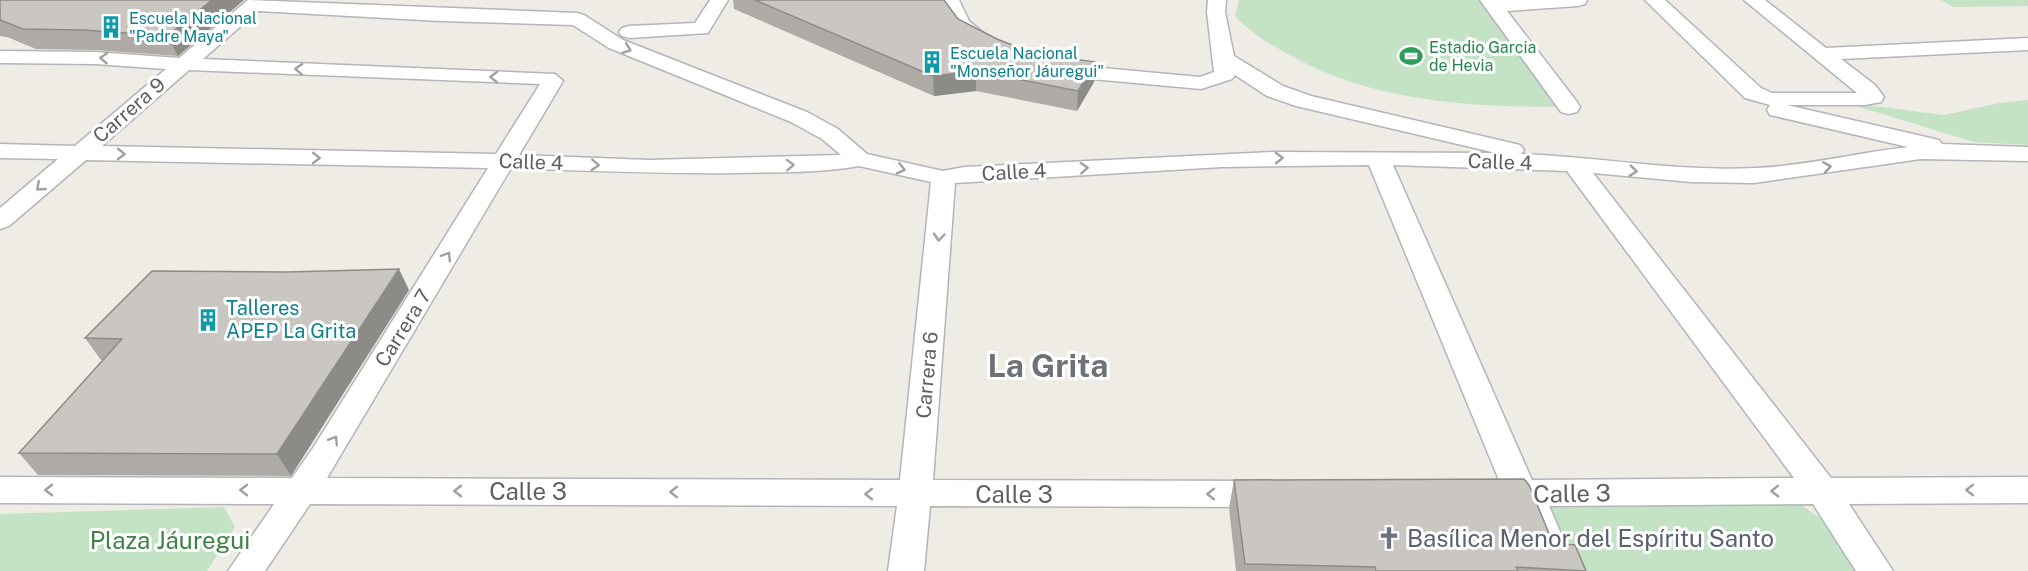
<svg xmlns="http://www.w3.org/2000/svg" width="2028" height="571" viewBox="0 0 2028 571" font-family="'Public Sans',sans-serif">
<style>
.green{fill:#c4e3c5}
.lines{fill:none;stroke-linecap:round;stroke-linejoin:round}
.street-casing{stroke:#b2b5b9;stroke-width:3}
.street{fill:#fff;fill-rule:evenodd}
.wall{fill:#aeaba7}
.shaded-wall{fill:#8d8b88}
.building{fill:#cac7c2;stroke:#8d8b88;stroke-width:1.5}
.oneway{stroke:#9ea0a2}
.labels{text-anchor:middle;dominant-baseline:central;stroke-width:6;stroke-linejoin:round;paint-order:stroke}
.far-culture-label{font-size:16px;fill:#0d838f;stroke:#fff;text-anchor:start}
.far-leisure-label{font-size:16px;fill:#27864d;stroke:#fff;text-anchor:start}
.street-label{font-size:20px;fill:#5d6064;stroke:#fff}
.culture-label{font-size:20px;fill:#0d838f;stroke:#fff;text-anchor:start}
.near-street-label{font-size:24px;fill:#5d6064;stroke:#fff}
.near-worship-label{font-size:24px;fill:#5b616d;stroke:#fff;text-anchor:start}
.near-park-label{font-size:24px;fill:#3d8343;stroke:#fff}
.town-label{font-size:32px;font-weight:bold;fill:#6e7276;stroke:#fff}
</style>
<rect width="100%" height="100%" fill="#eeece5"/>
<g class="green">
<path d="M1239 0H1490L1569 107C1472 107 1372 103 1286 53 1266 42 1250 32 1235 16Z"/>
<polygon points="1940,0 2028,0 2028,6 1953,7"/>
<polygon points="2028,100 2028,145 1974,142 1843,102 1944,115 1999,103"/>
<polygon points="1532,505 1801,505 1838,530 1865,571 1559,571"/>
<polygon points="224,507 235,527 207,571 0,571 0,514"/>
</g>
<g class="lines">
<g class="street-casing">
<g id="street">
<path d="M248 0 577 13 584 15 623 40 807 112 838 129 867 154 943 171 964 167 1273 152 1496 153 1296 106 1267 96 1235 75 1232 79 1201 89 1059 76 1052 74 1049 70 1052 66 1059 64 1200 77 1214 72 1207 12 1208 0H1226L1225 12 1234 56 1283 86 1311 96 1520 145 1524 150 1521 154C1598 157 1676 172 1754 168 1806 166 1856 153 1908 147L1770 115 1767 110 1770 105 1745 98 1645 0H1665L1761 88 1772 93H1857L1744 0H1765L1826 48 2028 38V50L1841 59 1875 85 1884 97 1881 102 1865 105H1787L1939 140 1942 144 2028 147V161L1921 159 1754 183 1691 182 1593 173 1831 478 2028 477V503L1849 504 1893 571H1856L1813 504 1549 506 1577 571H1541L1518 512 1513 506H1495L1483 502 1478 493 1483 484 1499 480 1369 165 1222 167 955 183 933 480 1268 481 1280 485 1285 494 1280 503 1268 507 930 506 924 571H888L897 506 310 504 265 571H228L274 504 0 503V477L292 478 313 448 488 168 86 160 9 226 0 229V208L58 159 0 158V144L75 146 166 69 95 64 0 63V51L95 52 179 58ZM258 11 441 21 573 25 609 48 791 122 822 139 841 155 649 160 519 155 563 81 555 74 203 59ZM189 70 540 84 496 154 102 146ZM1393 165 1567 171 1794 478 1532 480ZM859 166 931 182 900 480 327 478 511 168C588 171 664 174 740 173 780 172 820 173 859 166Z"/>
<polygon points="710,0 728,0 708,33 629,38 622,36 619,32 622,28 629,26 695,23"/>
<path d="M941 0H959L969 21 994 42 991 46C965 53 949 20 941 0Z"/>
<polygon points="1480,0 1587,0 1585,4 1578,6 1507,11 1577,102 1580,107 1577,112 1569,114 1561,112"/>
</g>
</g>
<use href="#street" class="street"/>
</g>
<g class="wall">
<polygon points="0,0 244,0 178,56 95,50 36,49 7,37 0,36"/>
<polygon points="733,0 944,0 958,19 997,39 1094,82 1077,111 976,91 934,96 734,9"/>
<polygon points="409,290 291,476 38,475 19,453 103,360 101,360 85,338"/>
<polygon points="1234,480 1553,543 1586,571 1236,571 1229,508"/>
</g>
<g class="shaded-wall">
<polygon points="212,0 244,0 178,56 167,36"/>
<polygon points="1095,62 1094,82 1077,111 1078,91"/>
<polygon points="976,71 976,91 934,96 933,76"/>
<polygon points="399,269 409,290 291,476 277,454"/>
</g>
<g class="building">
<polygon points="0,0 212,0 167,36 83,30 23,29 0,20"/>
<polygon points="755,0 944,0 958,19 997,39 1032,53 1095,62 1078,91 976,71 933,76"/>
<polygon points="399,269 277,454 19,453 122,339 85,338 152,271 287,272"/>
<polygon points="1524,479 1529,485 1553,543 1575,545 1586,571 1516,567 1518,571 1376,571 1375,567 1245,564 1234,480"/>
</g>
<defs><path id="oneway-chevron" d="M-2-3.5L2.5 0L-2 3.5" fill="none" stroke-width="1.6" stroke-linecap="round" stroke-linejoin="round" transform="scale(1.5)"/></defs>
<g class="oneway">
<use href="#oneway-chevron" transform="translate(627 49) rotate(21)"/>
<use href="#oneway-chevron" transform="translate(104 58) rotate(-176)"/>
<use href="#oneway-chevron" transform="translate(299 69) rotate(-177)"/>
<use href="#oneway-chevron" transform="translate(494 77) rotate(-179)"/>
<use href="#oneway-chevron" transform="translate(121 154) rotate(1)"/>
<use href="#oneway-chevron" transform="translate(316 158) rotate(1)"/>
<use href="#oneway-chevron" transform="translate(1279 158) rotate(-1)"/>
<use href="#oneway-chevron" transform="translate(595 165) rotate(3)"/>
<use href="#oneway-chevron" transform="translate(790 165) rotate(-2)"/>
<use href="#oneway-chevron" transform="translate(1827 167) rotate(-9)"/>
<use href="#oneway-chevron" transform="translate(1084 168) rotate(-3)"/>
<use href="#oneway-chevron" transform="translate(901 169) rotate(13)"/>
<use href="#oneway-chevron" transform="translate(1633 171) rotate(6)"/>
<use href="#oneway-chevron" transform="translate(40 187) rotate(139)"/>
<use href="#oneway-chevron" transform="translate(939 237) rotate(95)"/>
<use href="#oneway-chevron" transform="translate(447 256) rotate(-58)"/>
<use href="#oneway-chevron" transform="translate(334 440) rotate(-58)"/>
<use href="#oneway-chevron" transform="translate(49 490) rotate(180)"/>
<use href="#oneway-chevron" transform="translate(244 490) rotate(180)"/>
<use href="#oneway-chevron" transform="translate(1970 490) rotate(180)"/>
<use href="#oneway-chevron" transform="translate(458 491) rotate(-180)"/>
<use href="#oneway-chevron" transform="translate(1775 491) rotate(179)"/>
<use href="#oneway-chevron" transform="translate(674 492) rotate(-180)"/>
<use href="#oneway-chevron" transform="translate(869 494) rotate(-180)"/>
<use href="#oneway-chevron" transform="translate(1211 494) rotate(180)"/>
</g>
<defs>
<g id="building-bare" transform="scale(1.8)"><path d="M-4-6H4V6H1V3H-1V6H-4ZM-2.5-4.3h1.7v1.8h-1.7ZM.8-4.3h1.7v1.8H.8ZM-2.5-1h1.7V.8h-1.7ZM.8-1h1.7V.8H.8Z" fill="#0f9aa8" stroke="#fff" stroke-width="2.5" paint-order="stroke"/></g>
<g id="stadium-bare" transform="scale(1.8)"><path d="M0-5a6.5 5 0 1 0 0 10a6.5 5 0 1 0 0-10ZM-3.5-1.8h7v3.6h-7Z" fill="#2e9e5b" stroke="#fff" stroke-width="2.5" paint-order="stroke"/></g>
<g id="church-bare" transform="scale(1.8)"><path d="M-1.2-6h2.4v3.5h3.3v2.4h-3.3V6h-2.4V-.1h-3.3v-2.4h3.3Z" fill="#6b7280" stroke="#fff" stroke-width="2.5" paint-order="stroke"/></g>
</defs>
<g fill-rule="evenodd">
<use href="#building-bare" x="111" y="27"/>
<use href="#stadium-bare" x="1411" y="56"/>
<use href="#building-bare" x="932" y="62"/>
<use href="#building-bare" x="208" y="320"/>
<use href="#church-bare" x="1389" y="538"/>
</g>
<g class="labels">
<g class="far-culture-label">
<text x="129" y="18">Escuela Nacional<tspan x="129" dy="18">"Padre Maya"</tspan></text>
<text x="950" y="53">Escuela Nacional<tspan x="950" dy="18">"Monseñor Jáuregui"</tspan></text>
</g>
<g class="far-leisure-label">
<text x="1429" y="47">Estadio Garcia<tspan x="1429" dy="18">de Hevia</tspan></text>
</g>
<g class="street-label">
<text transform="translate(129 110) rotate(-41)">Carrera 9</text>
<text transform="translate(531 162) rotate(2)">Calle 4</text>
<text transform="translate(1500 162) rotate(2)">Calle 4</text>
<text transform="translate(1014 172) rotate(-3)">Calle 4</text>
<text transform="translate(403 328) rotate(-58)">Carrera 7</text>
<text transform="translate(927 375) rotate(-85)">Carrera 6</text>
</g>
<g class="culture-label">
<text x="226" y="308">Talleres<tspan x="226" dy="23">APEP La Grita</tspan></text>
</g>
<g class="near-street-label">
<text x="528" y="491">Calle 3</text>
<text transform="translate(1572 493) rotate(-1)">Calle 3</text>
<text x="1014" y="494">Calle 3</text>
</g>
<g class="near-worship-label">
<text x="1407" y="538">Basílica Menor del Espíritu Santo</text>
</g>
<g class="near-park-label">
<text x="170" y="540">Plaza Jáuregui</text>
</g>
<g class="town-label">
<text x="1048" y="365">La Grita</text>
</g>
</g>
</svg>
